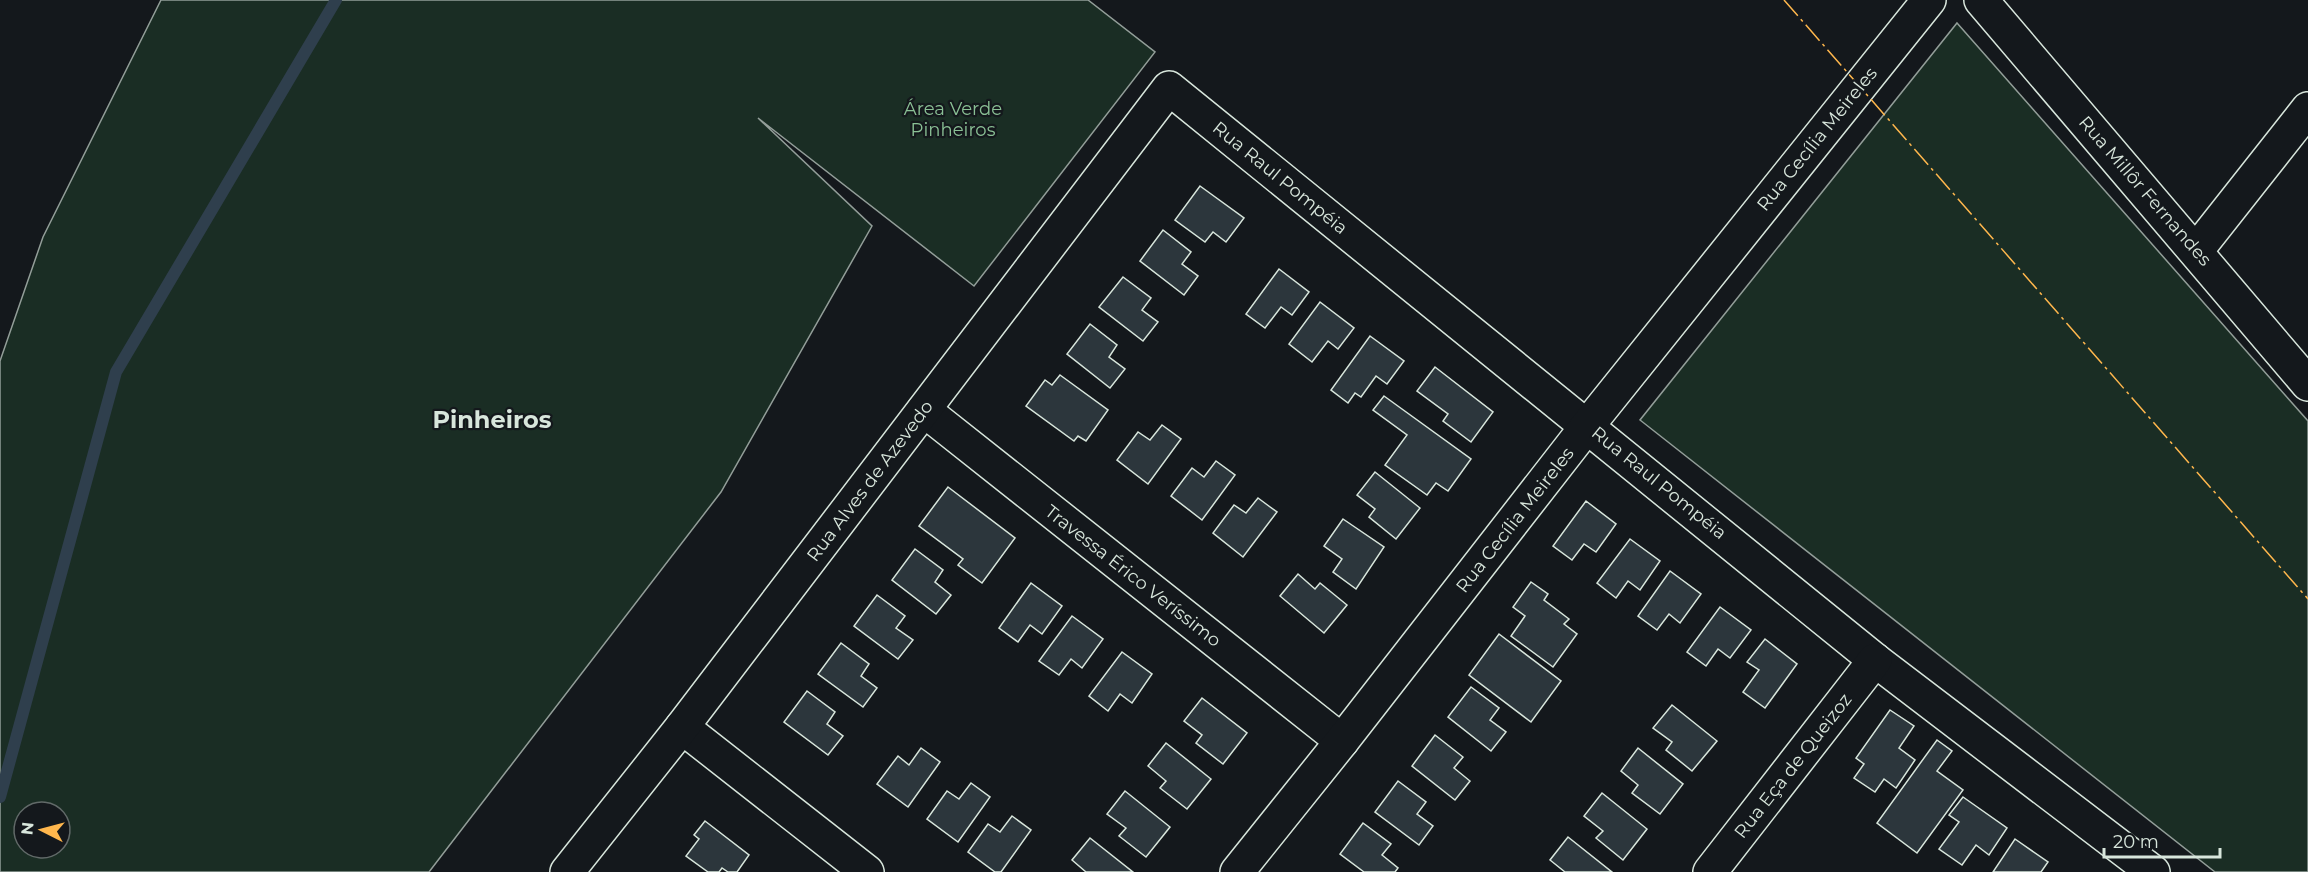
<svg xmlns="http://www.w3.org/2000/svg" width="2308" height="872" viewBox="0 0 2308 872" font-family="Montserrat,sans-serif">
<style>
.green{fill:#1a2d24;stroke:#939e99;stroke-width:1.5;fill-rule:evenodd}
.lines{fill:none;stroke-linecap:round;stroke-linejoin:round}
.stream{stroke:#2f3f4d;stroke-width:12}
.building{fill:#2c363c;stroke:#d8e6dc;stroke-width:1.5}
.minor-casing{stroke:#d8e6dc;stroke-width:36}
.minor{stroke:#14181c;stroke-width:33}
.power{stroke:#ffb74d;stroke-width:1.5;stroke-dasharray:21 4.5 3 4.5;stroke-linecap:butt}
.labels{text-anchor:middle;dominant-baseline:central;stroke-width:4.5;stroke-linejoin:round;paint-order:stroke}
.park-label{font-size:18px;fill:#8ac095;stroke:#14181c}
.street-label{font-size:18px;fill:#d8e6dc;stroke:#14181c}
.district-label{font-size:24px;font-weight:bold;fill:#d8e6dc;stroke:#14181c}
</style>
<rect width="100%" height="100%" fill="#14181c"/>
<g class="green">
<path d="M161 0H1088L1155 52 974 286 758 118 872 226 721 492 429 872H0V361L43 237ZM24 812H60V848H24Z"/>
<polygon points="1957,23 2308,421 2308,872 2215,872 1640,420"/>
</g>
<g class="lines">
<polyline class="stream" points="0,797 116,372 336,0"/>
</g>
<g class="building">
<polygon points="1200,186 1244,218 1226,242 1213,232 1205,242 1175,220"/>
<polygon points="1163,230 1191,252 1182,264 1198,276 1184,295 1140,261"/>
<polygon points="1279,269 1309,292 1292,315 1281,307 1265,328 1246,314"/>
<polygon points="1123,277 1151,298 1142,310 1158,322 1143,341 1099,307"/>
<polygon points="1320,302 1354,328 1338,349 1328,341 1312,362 1289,344"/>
<polygon points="1090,324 1117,345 1109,357 1125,369 1110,388 1067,354"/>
<polygon points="1370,336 1404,361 1387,384 1376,376 1361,397 1355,393 1348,403 1331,390"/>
<polygon points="1435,367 1493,412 1471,442 1443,421 1448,414 1417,391"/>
<polygon points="1060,375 1108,410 1086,441 1078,436 1074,441 1026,406 1045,380 1052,385"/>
<polygon points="1384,396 1471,459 1448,491 1436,483 1427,495 1385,465 1407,435 1373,410"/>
<polygon points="1162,425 1181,439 1148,484 1117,460 1138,432 1150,440"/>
<polygon points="1216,461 1235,475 1202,520 1171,496 1192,468 1204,477"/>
<polygon points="1375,472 1420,508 1396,539 1369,517 1375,509 1357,495"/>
<polygon points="948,487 1015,538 982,583 958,565 963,559 919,526"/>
<polygon points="1258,498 1277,512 1243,557 1213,533 1234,505 1246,513"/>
<polygon points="1586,501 1616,524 1596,552 1584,544 1572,560 1553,546"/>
<polygon points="1343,519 1384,547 1356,589 1333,572 1342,559 1324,546"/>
<polygon points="1630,539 1660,561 1640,590 1628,581 1616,598 1597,583"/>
<polygon points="915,549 943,570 935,582 951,595 936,614 892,580"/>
<polygon points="1670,571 1701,594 1680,623 1669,614 1657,630 1638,616"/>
<polygon points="1298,574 1315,589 1320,583 1347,605 1324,633 1280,596"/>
<polygon points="1531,582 1548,594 1544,600 1569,619 1564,624 1577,634 1553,667 1511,636 1525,616 1513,607"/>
<polygon points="1031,583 1062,606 1042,634 1030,625 1018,642 999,628"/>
<polygon points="877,595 905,616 896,628 913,640 898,659 854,626"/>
<polygon points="1720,607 1751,630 1730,658 1718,649 1706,666 1687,652"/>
<polygon points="1072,616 1103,639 1082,668 1071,659 1059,675 1039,661"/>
<polygon points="1499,634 1561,681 1531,722 1469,675"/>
<polygon points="1765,639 1797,664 1765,708 1743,692 1759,670 1747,662"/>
<polygon points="841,643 869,664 861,676 877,688 863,707 818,674"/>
<polygon points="1122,652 1152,674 1132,703 1120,694 1108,711 1089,696"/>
<polygon points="1471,687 1499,708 1490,720 1506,732 1491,751 1448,717"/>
<polygon points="807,691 835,712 827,724 843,736 828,755 784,722"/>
<polygon points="1202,698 1247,733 1223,764 1196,743 1202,735 1184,721"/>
<polygon points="1672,705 1717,741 1692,771 1666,750 1672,742 1653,728"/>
<polygon points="1890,710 1914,726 1899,748 1915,760 1896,788 1884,779 1875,792 1854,778 1864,764 1856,758"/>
<polygon points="1435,735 1463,757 1454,768 1470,781 1455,800 1412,766"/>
<polygon points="1937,740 1952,751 1937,771 1963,790 1917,853 1877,823"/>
<polygon points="1166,743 1211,779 1187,809 1160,788 1166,781 1148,766"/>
<polygon points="921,748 940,762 908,807 877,784 898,756 909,765"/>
<polygon points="1638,748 1683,784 1660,814 1632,793 1638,785 1621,771"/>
<polygon points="1398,781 1426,802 1417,814 1433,826 1419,845 1375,812"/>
<polygon points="971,783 990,797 958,842 927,819 947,791 959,799"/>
<polygon points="1125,791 1170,827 1146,857 1119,836 1126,828 1107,814"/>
<polygon points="1602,793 1647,829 1623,860 1596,838 1603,831 1584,816"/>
<polygon points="1963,797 2007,828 1989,855 1976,845 1962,865 1939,849 1959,822 1949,815"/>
<polygon points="1012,816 1031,830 1001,872 995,872 968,852 988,824 1000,832"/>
<polygon points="705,821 749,855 737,872 728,872 722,868 719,872 708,872 686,856 699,839 694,835"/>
<polygon points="1363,823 1391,844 1382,855 1398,868 1395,872 1364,872 1340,854"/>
<polygon points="1568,837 1612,872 1565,872 1550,860"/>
<polygon points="1090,838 1133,872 1086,872 1072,860"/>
<polygon points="2015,839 2048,862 2041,872 1993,872"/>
</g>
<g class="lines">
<g class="minor-casing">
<g id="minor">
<polyline points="1981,0 2308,384"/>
<polyline points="2196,251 2308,109"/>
<polyline points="924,410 1342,741"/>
<polyline points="682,727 867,872"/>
<polyline points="567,872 682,727 1169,88 1875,660 2153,872"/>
<polyline points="1237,872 1342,741 1588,425 1929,0"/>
<polyline points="1710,872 1875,660"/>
</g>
</g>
<use href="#minor" class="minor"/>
<polyline class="power" points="1784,0 2308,599"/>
</g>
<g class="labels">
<g class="park-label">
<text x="953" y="109">Área Verde<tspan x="953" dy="21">Pinheiros</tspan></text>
</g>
<g class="street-label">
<text transform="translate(1817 139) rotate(-51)">Rua Cecília Meireles</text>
<text transform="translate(1280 178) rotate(39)">Rua Raul Pompéia</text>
<text transform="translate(2145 191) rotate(49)">Rua Millôr Fernandes</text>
<text transform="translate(870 481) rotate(-53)">Rua Alves de Azevedo</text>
<text transform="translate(1659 483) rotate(39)">Rua Raul Pompéia</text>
<text transform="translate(1515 520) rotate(-52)">Rua Cecília Meireles</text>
<text transform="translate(1133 576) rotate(38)">Travessa Érico Veríssimo</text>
<text transform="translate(1793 766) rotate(-52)">Rua Eça de Queizoz</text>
</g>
<g class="district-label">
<text x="492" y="419">Pinheiros</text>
</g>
</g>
<g transform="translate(42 830) rotate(276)"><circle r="28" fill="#14181c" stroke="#626a69" stroke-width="1.5"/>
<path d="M0-4.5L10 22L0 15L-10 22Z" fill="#ffb74d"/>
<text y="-9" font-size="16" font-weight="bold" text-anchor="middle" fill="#d8e6dc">N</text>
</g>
<path d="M2104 848v9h116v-9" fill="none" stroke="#d8e6dc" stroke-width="3"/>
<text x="2113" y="848" font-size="18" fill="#d8e6dc" stroke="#14181c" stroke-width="4.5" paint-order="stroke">20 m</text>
</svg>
